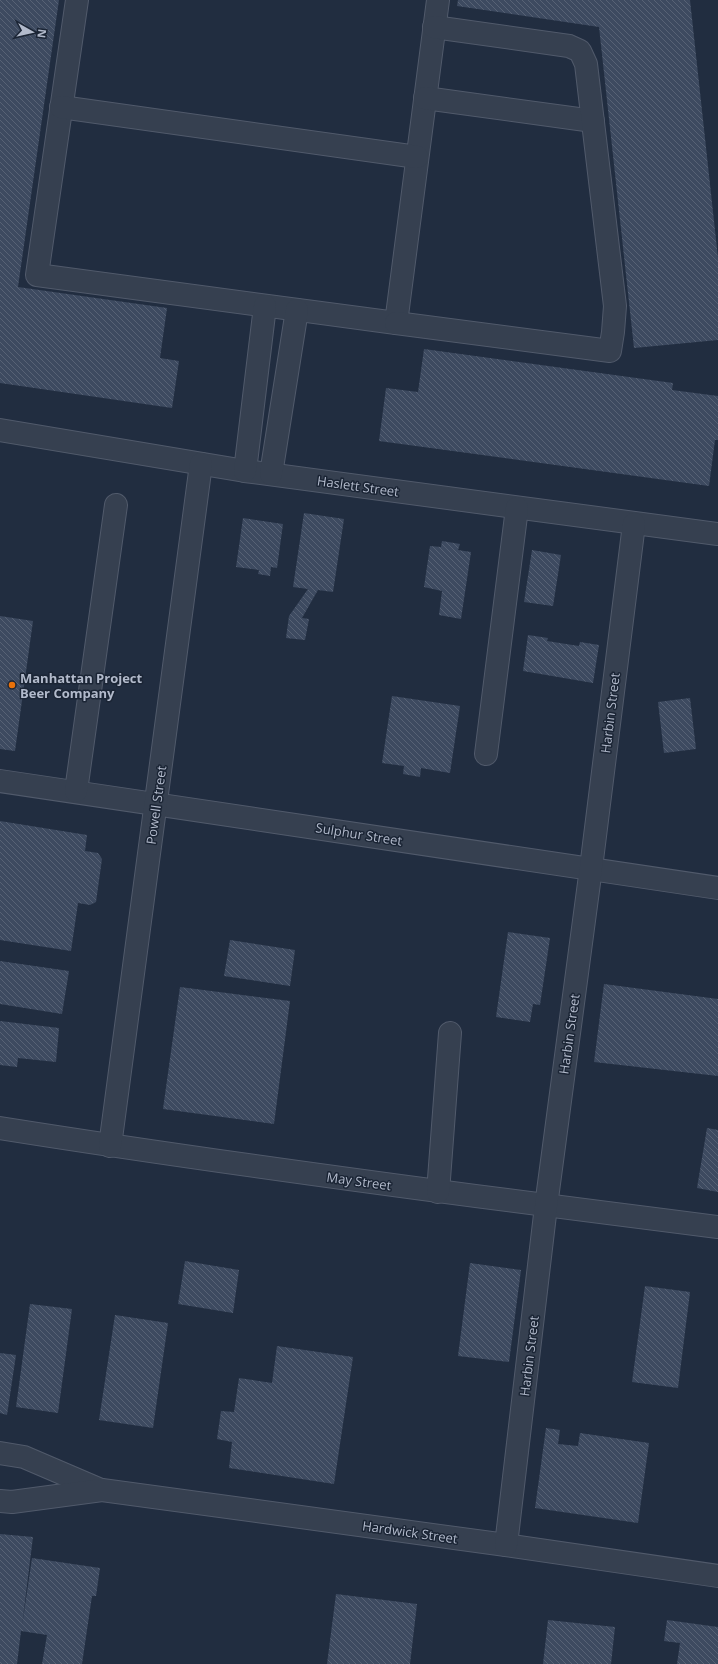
<svg xmlns="http://www.w3.org/2000/svg" width="718" height="1664" viewBox="0 0 718 1664" font-family="'Open Sans',sans-serif">
<style>
.building{fill:url(#building-back-hatch)}
.lines{fill:none;stroke-linecap:round;stroke-linejoin:round}
.minor-casing{stroke:#515a6b;stroke-width:24}
.minor{stroke:#364050;stroke-width:22}
.food-dot{fill:#e8710a;stroke:#1b2535;stroke-width:1.5}
.labels{text-anchor:middle;dominant-baseline:central;stroke-width:3;stroke-linejoin:round;paint-order:stroke}
.street-label{font-size:13px;fill:#b2bacb;stroke:#1b2535}
.poi-label{font-size:13px;font-weight:bold;fill:#b2bacb;stroke:#1b2535;text-anchor:start}
</style>
<defs>
<pattern id="building-back-hatch" width="6" height="6" patternUnits="userSpaceOnUse"><rect width="6" height="6" fill="#3d4a60"/><path d="M-1 5l2 2M0 0l6 6M5-1l2 2" fill="none" stroke="#576275"/></pattern>
</defs>
<rect width="100%" height="100%" fill="#212d40"/>
<g class="building">
<polygon points="0,0 59,0 18,287 167,308 160,358 179,361 172,408 0,383"/>
<polygon points="458,0 690,0 718,258 718,340 634,348 599,27 457,6"/>
<polygon points="424,349 673,383 672,390 718,396 718,440 715,440 709,486 379,441 386,388 418,392"/>
<polygon points="304,513 344,519 333,592 318,590 302,618 309,619 305,640 286,638 289,616 308,589 293,587"/>
<polygon points="243,518 283,524 277,568 271,567 270,576 258,574 259,570 236,567"/>
<polygon points="442,541 460,544 458,550 471,552 461,619 439,615 442,591 424,587 430,546 441,547"/>
<polygon points="532,550 561,555 553,606 524,602"/>
<polygon points="0,616 33,621 15,751 0,749"/>
<polygon points="528,635 548,638 547,641 579,646 580,642 599,645 593,683 523,671"/>
<polygon points="392,696 460,706 450,773 421,768 420,777 403,774 404,766 382,763"/>
<polygon points="690,698 696,749 664,753 658,702"/>
<polygon points="0,821 87,835 85,851 98,853 102,859 96,902 90,905 78,903 71,951 0,940"/>
<polygon points="508,932 550,938 540,1005 533,1004 530,1022 496,1017"/>
<polygon points="230,940 295,950 290,986 224,976"/>
<polygon points="0,961 69,971 62,1014 0,1004"/>
<polygon points="604,984 718,999 718,1076 594,1062"/>
<polygon points="180,987 290,1001 274,1124 163,1109"/>
<polygon points="0,1021 59,1028 56,1062 18,1058 17,1067 0,1065"/>
<polygon points="707,1128 718,1130 718,1192 697,1188"/>
<polygon points="185,1261 239,1270 233,1313 178,1304"/>
<polygon points="470,1263 521,1270 509,1362 458,1356"/>
<polygon points="645,1286 690,1292 678,1388 632,1382"/>
<polygon points="30,1304 72,1309 58,1413 16,1407"/>
<polygon points="115,1315 168,1323 153,1428 99,1420"/>
<polygon points="277,1346 353,1357 334,1484 229,1468 232,1442 217,1439 221,1411 234,1412 239,1378 272,1383"/>
<polygon points="0,1353 16,1355 7,1415 0,1413"/>
<polygon points="546,1428 560,1430 558,1444 578,1446 580,1433 649,1443 638,1523 535,1508"/>
<polygon points="0,1534 33,1537 22,1626 32,1558 100,1568 96,1596 92,1596 82,1664 42,1664 47,1635 21,1631 17,1664 0,1664"/>
<polygon points="336,1594 417,1604 410,1664 327,1664"/>
<polygon points="548,1620 615,1627 611,1664 543,1664"/>
<polygon points="667,1620 718,1627 718,1664 677,1664 680,1643 664,1641"/>
</g>
<g class="lines">
<g class="minor-casing">
<g id="minor">
<polyline points="77,0 37,275 396,323 438,0"/>
<polyline points="425,98 593,121"/>
<polyline points="61,107 417,157"/>
<polyline points="396,323 610,351 613,332 615,306 586,64 580,51 569,46 434,27"/>
<polyline points="0,430 245,471 718,534"/>
<polyline points="245,471 265,306"/>
<polyline points="271,474 297,310"/>
<polyline points="486,754 517,508"/>
<polyline points="0,781 718,888"/>
<polyline points="76,791 116,505"/>
<path d="M0 1128C239 1166 478 1197 718 1227"/>
<polyline points="110,1146 201,464"/>
<polyline points="438,1192 450,1033"/>
<polyline points="0,1453 24,1457 101,1490"/>
<polyline points="0,1501 12,1502 102,1490 506,1545 718,1576"/>
<polyline points="506,1545 546,1206 591,868 634,524"/>
</g>
</g>
<use href="#minor" class="minor"/>
</g>
<circle class="food-dot" cx="12" cy="685" r="4"/>
<g class="labels">
<g class="street-label">
<text transform="translate(358 486) rotate(8)">Haslett Street</text>
<text transform="translate(610 713) rotate(-83)">Harbin Street</text>
<text transform="translate(156 805) rotate(-82)">Powell Street</text>
<text transform="translate(359 834) rotate(9)">Sulphur Street</text>
<text transform="translate(569 1034) rotate(-82)">Harbin Street</text>
<text transform="translate(359 1181) rotate(8)">May Street</text>
<text transform="translate(529 1356) rotate(-83)">Harbin Street</text>
<text transform="translate(410 1532) rotate(8)">Hardwick Street</text>
</g>
<g class="poi-label">
<text x="20" y="678">Manhattan Project<tspan x="20" dy="15">Beer Company</tspan></text>
</g>
</g>
<g transform="translate(32 32) rotate(98)" stroke="#1b2535" stroke-width="3" paint-order="stroke">
<path d="M0-3L7 15L0 10L-7 15Z" fill="#b2bacb"/>
<text y="-6" font-size="11" font-weight="bold" text-anchor="middle" fill="#b2bacb">N</text>
</g>
</svg>
